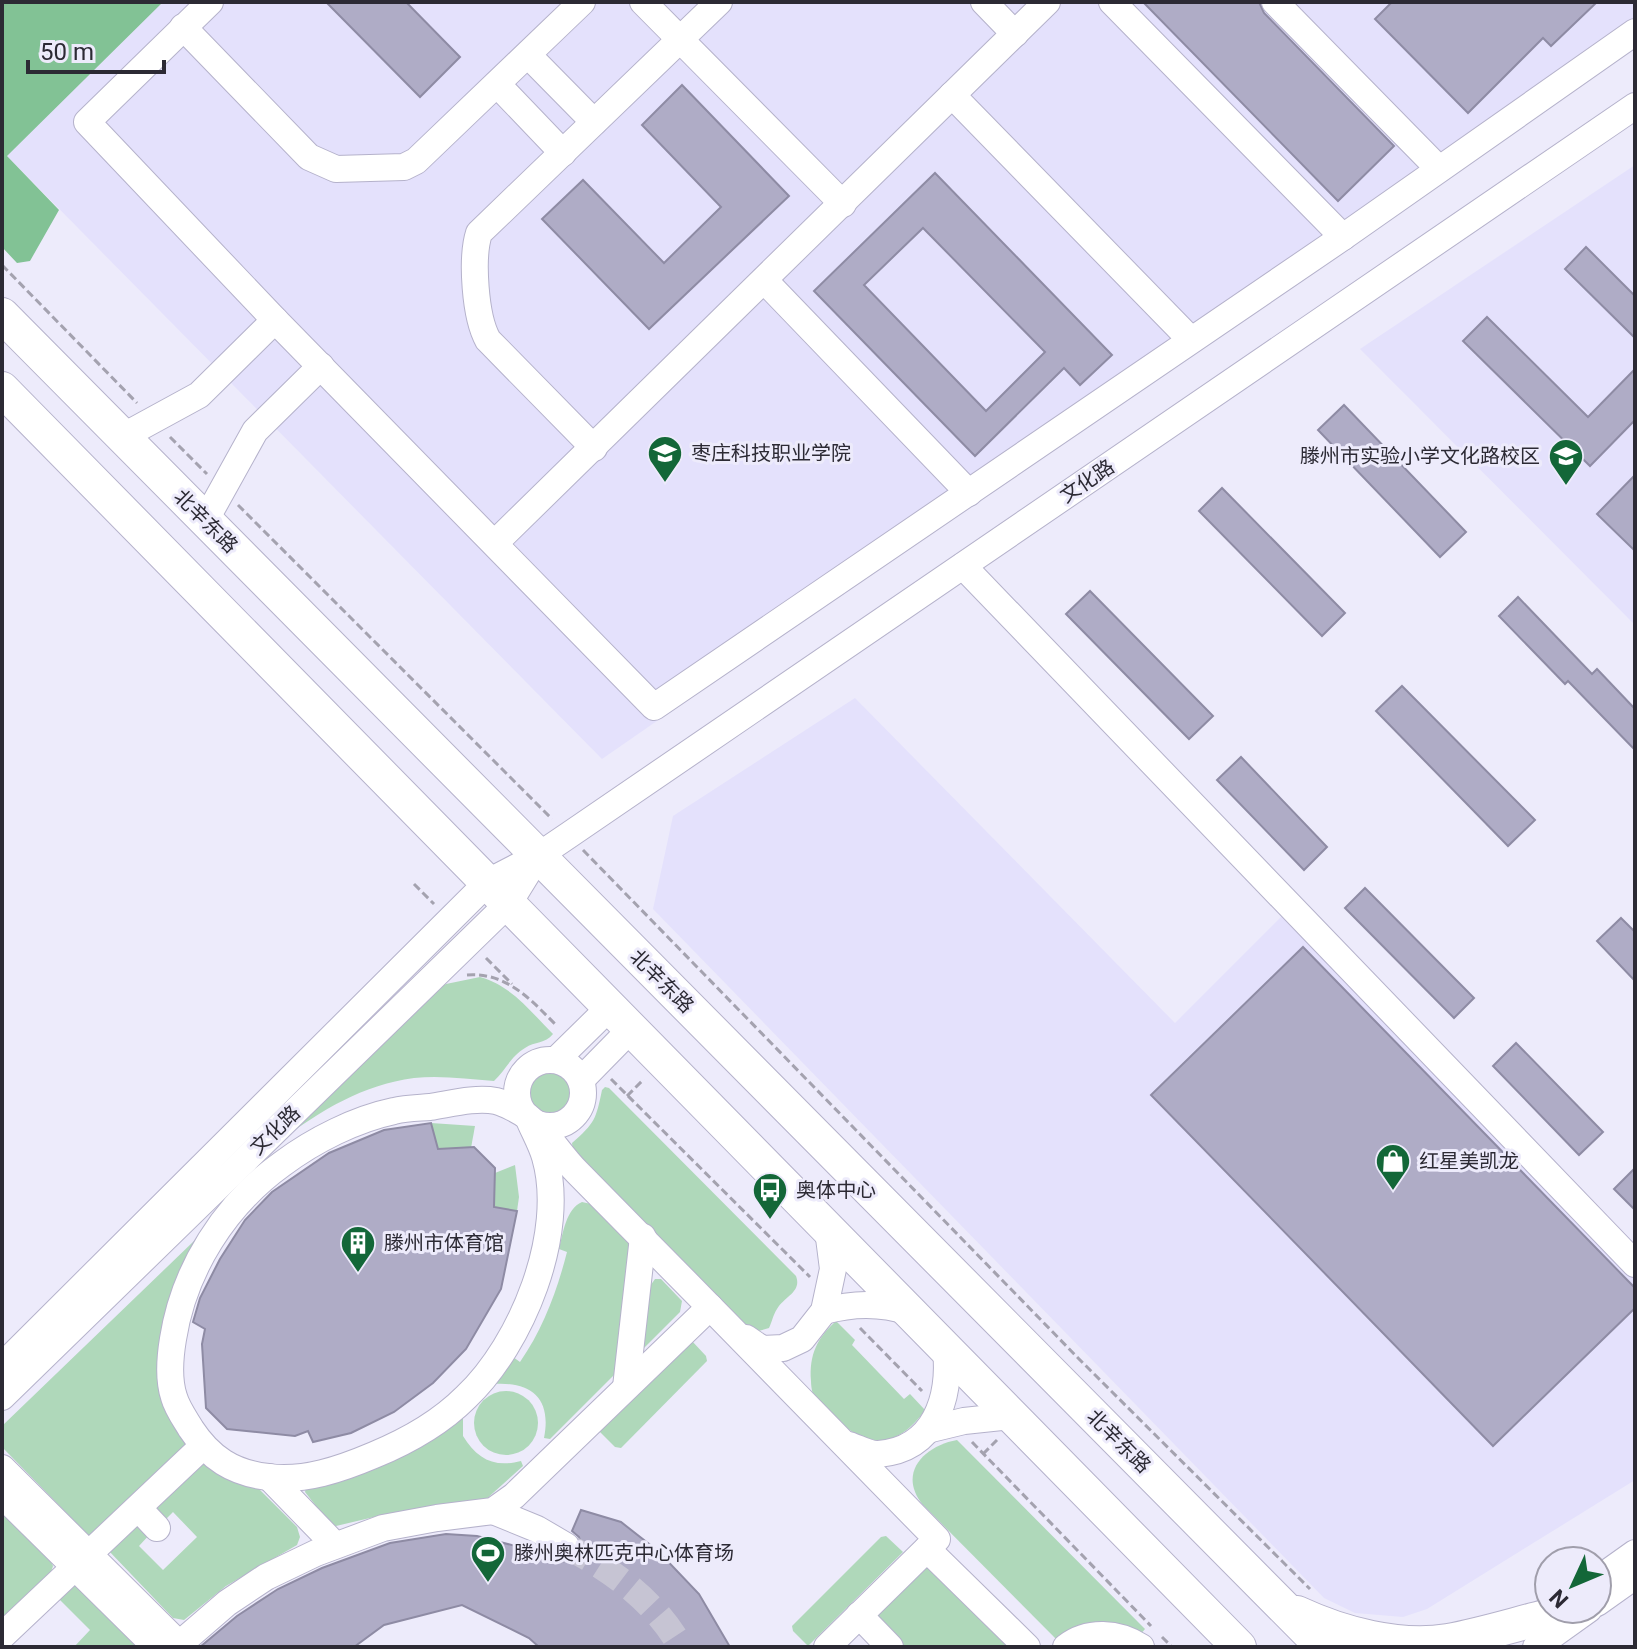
<svg xmlns="http://www.w3.org/2000/svg" width="1637" height="1649" viewBox="0 0 1637 1649" font-family="Roboto,'Noto Sans SC',sans-serif">
<style>
.built{fill:#e4e1fc}
.green{fill:#afd8ba}
.forest{fill:#82c295}
.building{fill:#afacc6;stroke:#8e8ba4;stroke-width:2;fill-rule:evenodd}
.lines{fill:none;stroke-linecap:round;stroke-linejoin:round}
.minor-tunnel{stroke:#c6c4d3;stroke-width:26;stroke-dasharray:26 13;stroke-linecap:butt}
.minor-casing{stroke:#b5b2cb;stroke-width:28}
.major-casing{stroke:#b5b2cb;stroke-width:36}
.path{stroke:#a4a2af;stroke-width:3;stroke-dasharray:8 4;stroke-linecap:butt}
.minor{stroke:#fff;stroke-width:26}
.major{stroke:#fff;stroke-width:34}
.labels{text-anchor:middle;dominant-baseline:central;stroke-width:6;stroke-linejoin:round;paint-order:stroke}
.poi-label{font-size:20px;fill:#2c2a34;stroke:#edebfb;text-anchor:start}
.street-label{font-size:20px;fill:#2c2a34;stroke:#edebfb}
</style>
<rect width="100%" height="100%" fill="#edebfb"/>
<g class="built">
<polygon points="163,2 1635,2 1635,44 602,759 7,156"/>
<polygon points="1635,165 1635,625 1360,349"/>
<polygon points="855,698 1175,1023 1300,898 1635,1244 1635,1480 1427,1609 1403,1617 1355,1613 1324,1598 653,909 673,816"/>
</g>
<g class="green">
<path d="M480 977C512 986 530 1011 553 1034 545 1044 535 1041 525 1048 511 1056 506 1070 494 1081 468 1079 440 1075 414 1078 362 1085 322 1110 281 1140L425 996 446 984Z"/>
<circle cx="550" cy="1093" r="25"/>
<path d="M605 1087 609 1088 796 1276C802 1292 785 1296 777 1309 773 1315 772 1322 769 1328L755 1332 749 1329 573 1150 572 1143C595 1123 596 1119 602 1090Z"/>
<polygon points="431,1123 475,1126 471,1148 438,1149"/>
<polygon points="515,1165 519,1197 517,1211 494,1207 495,1173"/>
<path d="M582 1202 591 1204 631 1244C628 1287 619 1331 615 1374L550 1439 544 1438C552 1398 531 1381 492 1384L513 1357 520 1362C543 1329 557 1291 567 1252L559 1249C563 1233 566 1209 582 1202Z"/>
<polygon points="221,1215 173,1317 188,1448 89,1536 2,1447 2,1426"/>
<polygon points="655,1279 661,1279 682,1301 680,1312 641,1351 648,1289"/>
<path d="M836 1321 855 1340 852 1345 904 1399 910 1394 925 1410C899 1447 870 1450 837 1420 831 1415 823 1410 818 1404 813 1398 811 1388 811 1381 809 1355 817 1338 836 1321Z"/>
<polygon points="691,1340 706,1356 707,1361 621,1448 615,1447 599,1431"/>
<circle cx="506" cy="1423" r="32"/>
<path d="M463 1416V1436C477 1459 494 1468 521 1461L523 1466 483 1502 391 1513 336 1526 331 1525 305 1492 306 1488Z"/>
<path d="M957 1440 1145 1629 1139 1636 1059 1642 923 1505C897 1473 924 1446 957 1440Z"/>
<polygon points="202,1461 253,1483 297,1527 300,1537 297,1545 226,1586 184,1620 173,1618 109,1551 136,1525 150,1534 139,1546 163,1570 197,1537 173,1512 161,1524 152,1510"/>
<polygon points="2,1510 50,1559 53,1566 51,1572 7,1615 3,1615"/>
<polygon points="886,1536 903,1552 808,1646 793,1631 792,1626 881,1537"/>
<polygon points="930,1564 1010,1647 897,1647 871,1620"/>
<polygon points="72,1581 140,1647 74,1647 90,1630 56,1596"/>
</g>
<polygon class="forest" points="2,2 163,2 7,156 59,210 30,261 17,263 2,247"/>
<g class="building">
<polygon points="326,2 406,2 460,57 420,97"/>
<polygon points="1143,2 1259,2 1264,13 1394,146 1338,201"/>
<polygon points="1392,2 1597,2 1551,46 1543,38 1468,113 1375,19"/>
<polygon points="682,85 789,196 649,329 542,219 583,180 664,263 721,207 642,125"/>
<path d="M935 173 1112 355 1080 385 1064 368 975 456 814 291ZM923 228 1045 352 986 411 864 285Z"/>
<polygon points="1586,247 1635,296 1635,338 1565,269"/>
<polygon points="1487,317 1588,417 1635,369 1635,420 1590,466 1463,341"/>
<polygon points="1344,405 1466,532 1440,557 1318,430"/>
<polygon points="1635,475 1635,551 1597,514"/>
<polygon points="1222,488 1345,613 1322,636 1199,511"/>
<polygon points="1090,591 1213,716 1189,739 1066,614"/>
<polygon points="1518,597 1592,674 1597,669 1635,709 1635,750 1568,681 1565,684 1499,616"/>
<polygon points="1402,686 1535,820 1508,846 1376,711"/>
<polygon points="1241,757 1327,847 1304,870 1217,780"/>
<polygon points="1365,888 1474,998 1454,1018 1345,908"/>
<polygon points="1621,918 1635,932 1635,981 1597,941"/>
<polygon points="1303,947 1635,1288 1635,1308 1493,1446 1151,1095"/>
<polygon points="1516,1043 1603,1132 1579,1155 1493,1066"/>
<polygon points="431,1123 438,1149 474,1147 495,1168 494,1207 517,1211 501,1289 466,1349 433,1383 394,1412 351,1433 313,1442 308,1431 295,1436 227,1429 206,1408 202,1344 205,1329 193,1322 200,1298 220,1259 245,1220 272,1192 329,1153 384,1130"/>
<polygon points="1635,1168 1635,1210 1614,1189"/>
<polygon points="581,1510 621,1522 658,1551 699,1594 730,1647 539,1647 529,1638 462,1605 384,1625 354,1647 200,1647 237,1616 278,1589 322,1568 390,1543 446,1534 477,1536 523,1548 559,1562 573,1560 579,1555 582,1547 579,1537 572,1531"/>
</g>
<g class="lines">
<path class="minor-tunnel" d="M566 1546C612 1570 655 1601 681 1647"/>
<g class="minor-casing">
<g id="minor">
<polyline points="210,2 87,122 275,320 654,707 1343,237 1635,32"/>
<polyline points="643,2 843,204"/>
<polyline points="984,2 1015,34"/>
<polyline points="1112,2 1343,237"/>
<polyline points="1275,2 1439,169"/>
<polyline points="183,27 309,157 336,169 404,167 416,161 582,2"/>
<polyline points="528,55 594,122"/>
<polyline points="497,84 563,153"/>
<polyline points="952,95 1191,340"/>
<polyline points="764,280 969,493"/>
<polyline points="122,437 199,395 275,320"/>
<path d="M594 448 488 340C475 317 471 258 479 233L719 2"/>
<polyline points="205,521 255,431 321,366"/>
<polyline points="495,543 1047,2"/>
<polyline points="963,566 1635,1264"/>
<polyline points="556,1060 610,1007"/>
<circle cx="550" cy="1093" r="33"/>
<polyline points="581,1080 631,1029"/>
<path d="M528 1117C533 1130 541 1143 545 1157 567 1233 522 1344 466 1397 440 1423 408 1441 374 1455 341 1469 304 1482 268 1477 233 1473 210 1458 191 1429 185 1419 177 1408 174 1397 168 1379 170 1357 173 1339 184 1269 225 1205 282 1164 314 1140 356 1119 394 1111 406 1108 418 1108 430 1107 450 1104 475 1097 496 1101 505 1103 521 1112 528 1117 547 1132 560 1155 577 1172 621 1217 666 1262 710 1307"/>
<path d="M824 1311C853 1303 880 1302 909 1312"/>
<polyline points="746,1338 762,1349 783,1348 802,1339 824,1311 833,1269 828,1230"/>
<polyline points="2,1366 488,882 538,856 569,835 1635,106"/>
<polyline points="626,1387 643,1237"/>
<polyline points="2,1397 509,903 538,856"/>
<polyline points="931,1429 964,1421 1011,1416"/>
<path d="M849 1445C858 1448 870 1455 879 1454 935 1449 951 1398 946 1349"/>
<polyline points="2,1468 179,1644"/>
<polyline points="269,1477 335,1545"/>
<polyline points="2,1495 156,1647"/>
<polyline points="139,1509 157,1528"/>
<polyline points="493,1511 537,1529 566,1546"/>
<polyline points="927,1549 1027,1647"/>
<polyline points="1597,1580 1635,1553"/>
<polyline points="1597,1603 1635,1576"/>
<polyline points="859,1615 890,1647"/>
<polyline points="2,1636 203,1446"/>
<polyline points="176,1647 227,1603 266,1577 316,1553 383,1528 437,1518 493,1511 514,1496 710,1307 937,1539 827,1647"/>
<path d="M1066 1647C1088 1630 1118 1632 1141 1647"/>
<polyline points="1536,1647 1589,1609"/>
</g>
</g>
<g class="major-casing">
<g id="major">
<polyline points="2,315 1323,1647"/>
<polyline points="2,389 1239,1647"/>
<path d="M1297 1613C1342 1634 1399 1649 1448 1641 1481 1635 1513 1625 1545 1617"/>
</g>
</g>
<g class="path">
<polyline points="2,265 137,403"/>
<polyline points="170,437 207,474"/>
<polyline points="238,505 552,819"/>
<polyline points="583,850 1079,1359 1310,1589"/>
<polyline points="414,884 434,904"/>
<polyline points="486,958 512,984"/>
<path d="M467 975C507 972 531 1000 557 1026"/>
<polyline points="611,1079 810,1277"/>
<polyline points="627,1096 644,1079"/>
<polyline points="860,1328 922,1391"/>
<polyline points="972,1442 1151,1626"/>
<polyline points="983,1454 997,1440"/>
<polyline points="1162,1637 1172,1647"/>
</g>
<use href="#minor" class="minor"/>
<use href="#major" class="major"/>
</g>
<defs>
<g id="university-pin" transform="scale(1.8)"><path d="M0 17L-7.5 6A9.5 9.5 0 1 1 7.5 6Z" fill="#136738" stroke="#edebfb"/><path d="M0-5L7-2L0 1L-7-2ZM-4 1L0 2.5L4 1V4Q0 6-4 4Z" fill="#fff"/></g>
<g id="school-pin" transform="scale(1.8)"><path d="M0 17L-7.5 6A9.5 9.5 0 1 1 7.5 6Z" fill="#136738" stroke="#edebfb"/><path d="M0-5L7-2L0 1L-7-2ZM-4 1L0 2.5L4 1V4Q0 6-4 4Z" fill="#fff"/></g>
<g id="shop-pin" transform="scale(1.8)"><path d="M0 17L-7.5 6A9.5 9.5 0 1 1 7.5 6Z" fill="#136738" stroke="#edebfb"/><path d="M-5-2.5h2.3a2.7 3.5 0 0 1 5.4 0H5L5.5 6h-11ZM-1.5-2.5h3a1.5 2.3 0 0 0-3 0Z" fill="#fff"/></g>
<g id="bus-pin" transform="scale(1.8)"><path d="M0 17L-7.5 6A9.5 9.5 0 1 1 7.5 6Z" fill="#136738" stroke="#edebfb"/><path d="M-5-6H5V4H4V6H2V4H-2V6H-4V4H-5ZM-3.5-4V0h7V-4ZM-3.5 1.2v1.5H-2V1.2ZM2 1.2v1.5H3.5V1.2Z" fill="#fff"/></g>
<g id="building-pin" transform="scale(1.8)"><path d="M0 17L-7.5 6A9.5 9.5 0 1 1 7.5 6Z" fill="#136738" stroke="#edebfb"/><path d="M-4-6H4V6H1V3H-1V6H-4ZM-2.5-4.3h1.7v1.8h-1.7ZM.8-4.3h1.7v1.8H.8ZM-2.5-1h1.7V.8h-1.7ZM.8-1h1.7V.8H.8Z" fill="#fff"/></g>
<g id="stadium-pin" transform="scale(1.8)"><path d="M0 17L-7.5 6A9.5 9.5 0 1 1 7.5 6Z" fill="#136738" stroke="#edebfb"/><path d="M0-5a6.5 5 0 1 0 0 10a6.5 5 0 1 0 0-10ZM-3.5-1.8h7v3.6h-7Z" fill="#fff"/></g>
</defs>
<g fill-rule="evenodd">
<use href="#university-pin" x="665" y="453"/>
<use href="#school-pin" x="1566" y="456"/>
<use href="#shop-pin" x="1393" y="1161"/>
<use href="#bus-pin" x="770" y="1190"/>
<use href="#building-pin" x="358" y="1243"/>
<use href="#stadium-pin" x="488" y="1553"/>
</g>
<g class="labels">
<g class="poi-label">
<text x="691" y="453">枣庄科技职业学院</text>
<text x="1540" y="456" text-anchor="end">滕州市实验小学文化路校区</text>
<text x="1419" y="1161">红星美凯龙</text>
<text x="796" y="1190">奥体中心</text>
<text x="384" y="1243">滕州市体育馆</text>
<text x="514" y="1553">滕州奥林匹克中心体育场</text>
</g>
<g class="street-label">
<text transform="translate(1087 481) rotate(-34)">文化路</text>
<text transform="translate(206 521) rotate(45)">北辛东路</text>
<text transform="translate(662 981) rotate(45)">北辛东路</text>
<text transform="translate(275 1130) rotate(-44)">文化路</text>
<text transform="translate(1119 1441) rotate(45)">北辛东路</text>
</g>
</g>
<rect width="1637" height="1649" fill="none" stroke="#2c2a34" stroke-width="8"/>
<g transform="translate(1573 1585) rotate(226)"><circle r="38" fill="#edebfb" stroke="#a09eab" stroke-width="2"/>
<path d="M0-6L14 30L0 20L-14 30Z" fill="#136738"/>
<text y="-12" font-size="22" font-weight="bold" text-anchor="middle" fill="#2c2a34">N</text>
</g>
<path d="M28 60v12h136v-12" fill="none" stroke="#2c2a34" stroke-width="4"/>
<text x="40" y="60" font-size="24" fill="#2c2a34" stroke="#edebfb" stroke-width="6" paint-order="stroke">50 m</text>
</svg>
